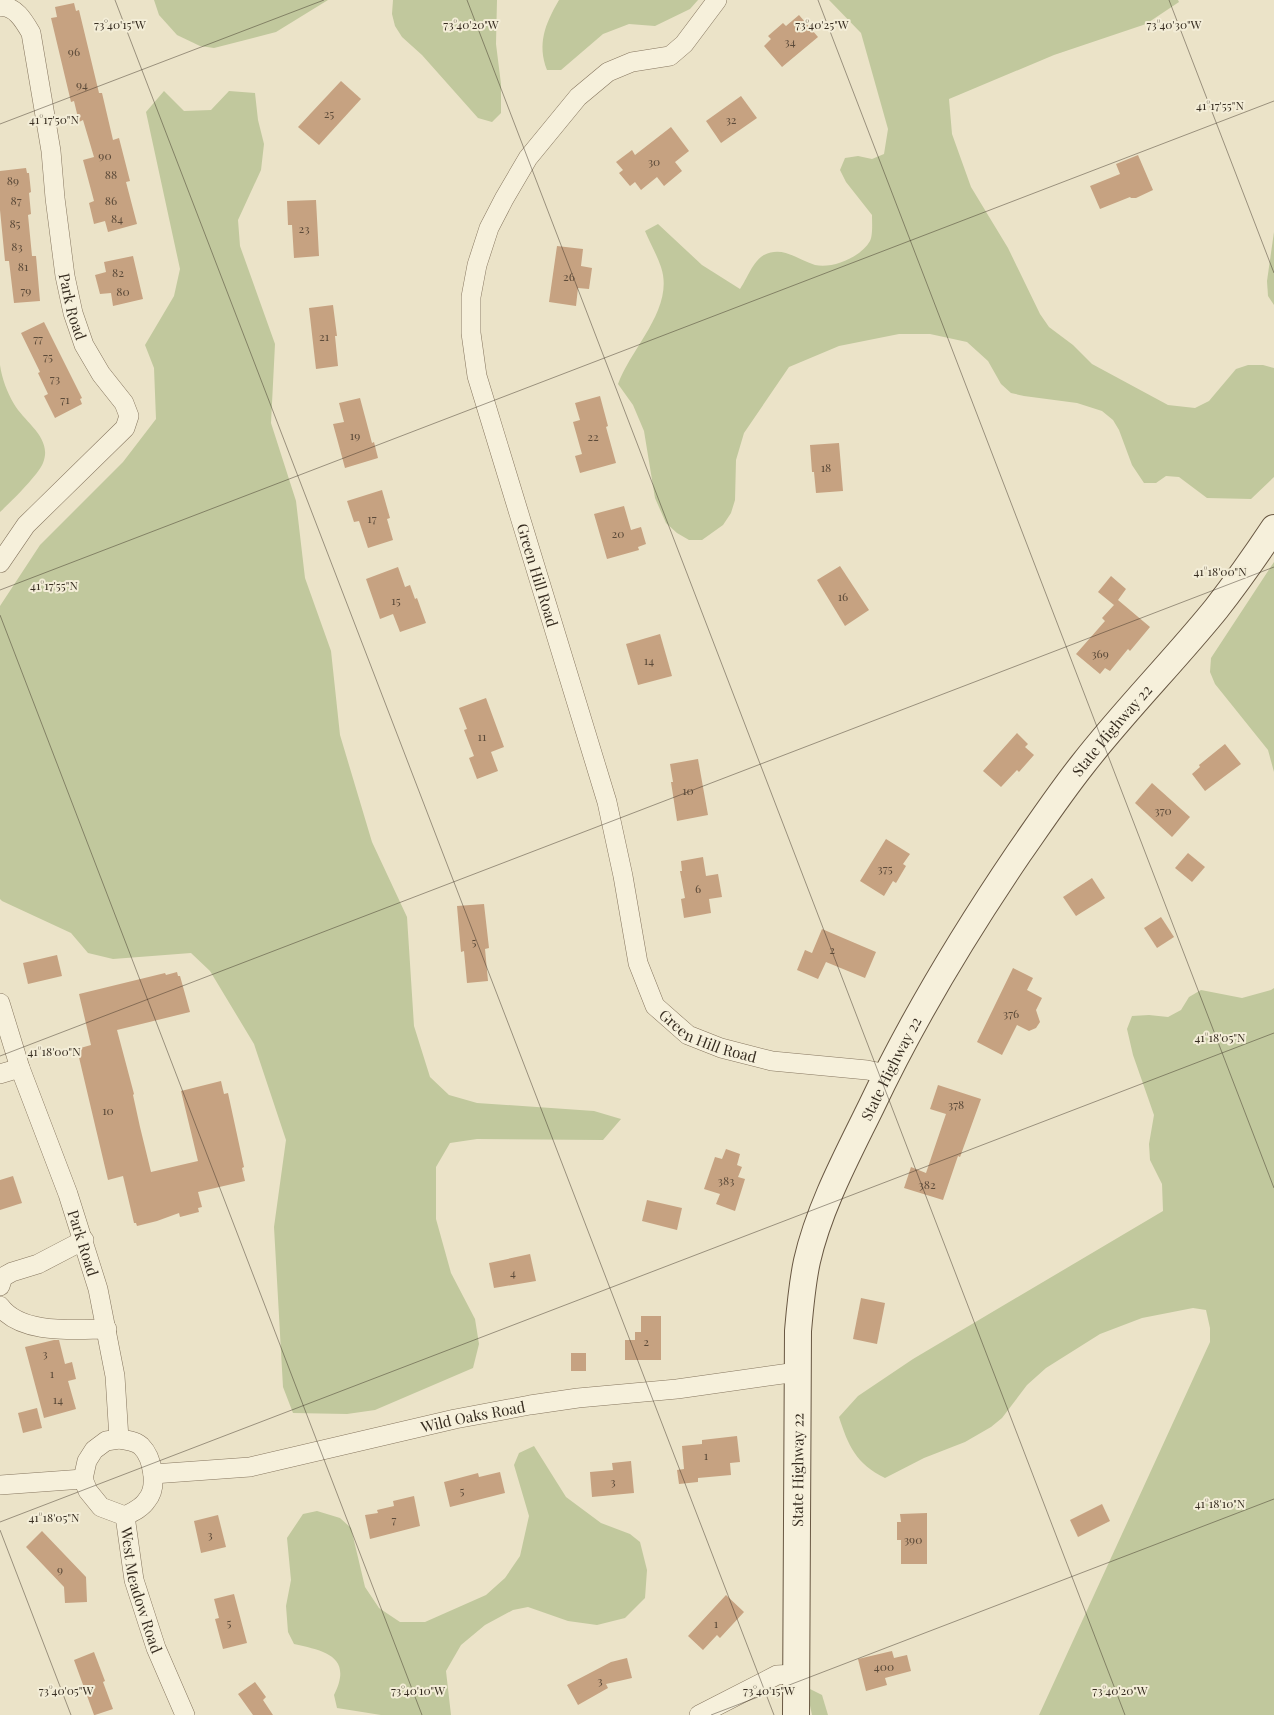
<svg xmlns="http://www.w3.org/2000/svg" width="1274" height="1715" viewBox="0 0 1274 1715" font-family="'Playfair Display',serif">
<style>
.green{fill:#c1c89d}
.building{fill:#c6a281}
.lines{fill:none;stroke-linecap:round;stroke-linejoin:round}
.minor-casing{stroke:#86765f;stroke-width:20}
.secondary-casing{stroke:#685742;stroke-width:28}
.minor{stroke:#f6f0db;stroke-width:19}
.secondary{stroke:#f6f0db;stroke-width:26}
.ticks{fill:none;stroke:#372d21;stroke-width:1;stroke-opacity:0.45}
.labels{text-anchor:middle;dominant-baseline:central;stroke-width:4;stroke-linejoin:round;paint-order:stroke}
.number-label{font-size:12px;fill:#5b4a39}
.street-label{font-size:15px;fill:#372d21;stroke:#f3edd7}
.ticks-label{font-size:12px;text-anchor:middle;fill:#372d21;stroke:#f3edd7;stroke-width:4;stroke-linejoin:round;paint-order:stroke}
</style>
<rect width="100%" height="100%" fill="#ebe3c8"/>
<g class="green">
<polygon points="154,0 328,0 276,32 214,48 200,46 177,35 159,15"/>
<polygon points="393,0 497,0 496,44 501,84 501,113 492,122 478,118 422,55 402,37 395,26 392,14"/>
<path d="M559 0H698L690 9 655 26 629 24 603 34 561 70H547C537 44 545 24 559 0Z"/>
<path d="M829 0H1178L1179 2 1146 24 1054 55 949 99 952 134 971 187 1008 248 1040 314 1049 327 1073 345 1092 364 1168 405 1195 408 1209 401 1236 369 1248 365H1263L1274 368V477L1251 499 1207 498 1179 477 1166 476 1156 483H1144L1132 465 1119 430 1113 420 1102 411 1077 403 1024 396 1011 393 1001 384 988 361 967 342 930 334H899L839 346 789 367 744 433 736 460 735 500 731 513 723 525 702 540H689L677 533 666 523 655 498 644 431 633 405 618 384C631 348 675 308 661 267 657 255 650 243 645 231L658 224 702 265 740 289C747 279 753 261 764 255 783 245 798 260 815 265 833 269 861 257 870 241 873 235 872 222 872 215L846 182 840 170 845 158 858 156 872 159 884 154 888 129 861 33Z"/>
<polygon points="164,91 184,111 211,110 229,91 255,93 258,120 264,144 261,170 238,220 240,246 275,344 271,423 296,501 305,578 331,651 340,735 372,842 407,917 414,1026 430,1077 449,1095 477,1103 594,1111 621,1119 603,1140 477,1139 450,1143 436,1167 436,1219 451,1273 475,1319 479,1344 473,1368 375,1410 347,1414 293,1413 283,1387 274,1227 286,1140 254,1044 210,971 191,953 113,959 88,953 71,933 2,901 0,899 0,606 40,545 123,462 156,419 154,368 145,345 174,296 180,269 146,112"/>
<polygon points="1274,232 1274,305 1268,296 1267,281"/>
<path d="M0 365C2 379 7 392 14 404 25 423 53 438 43 463 39 474 10 503 0 512Z"/>
<polygon points="1274,562 1274,772 1268,750 1215,684 1210,672 1211,658"/>
<path d="M1274 988V1715H1039L1210 1342V1328L1206 1310 1193 1308 1142 1318 1100 1334 1046 1368 1027 1385 1002 1418 991 1427 965 1442 924 1458 885 1478C856 1464 848 1445 839 1417L858 1396 913 1359 1163 1211 1162 1184 1150 1160 1149 1144 1154 1115 1133 1055 1127 1029 1132 1016 1149 1015 1168 1017 1181 1010 1189 997 1201 990 1242 998 1271 990Z"/>
<path d="M534 1446 566 1497 601 1523 630 1534 640 1542 647 1570 645 1598 625 1618 597 1625 568 1621 528 1607 513 1610 485 1625 461 1645 446 1671 451 1715H381L337 1708 334 1695C353 1657 326 1651 294 1644L288 1632 286 1606 291 1580 287 1538 303 1514 317 1511 340 1518 351 1528 365 1587 379 1608 400 1622H425L486 1595 505 1578 520 1556 529 1516 514 1465 519 1453Z"/>
<polygon points="810,1689 822,1695 828,1715 812,1715 809,1701"/>
</g>
<g class="building">
<polygon points="74,3 76,11 79,10 99,93 102,93 113,140 119,138 130,181 126,182 137,224 108,232 105,221 94,224 89,203 94,201 83,160 94,157 83,120 79,122 74,101 71,102 51,18 57,17 55,7"/>
<polygon points="799,15 818,37 782,67 764,46 771,39 768,36 783,23 786,26"/>
<polygon points="341,81 361,99 319,145 298,127"/>
<polygon points="741,96 757,118 721,143 706,121"/>
<polygon points="671,127 689,151 675,162 682,171 664,186 657,177 641,190 635,182 630,186 619,173 623,170 616,162 632,150 635,155"/>
<polygon points="1138,155 1153,190 1136,198 1131,198 1130,197 1100,209 1090,186 1120,174 1116,164"/>
<polygon points="26,168 27,173 29,173 31,192 29,193 31,214 28,215 32,256 36,256 40,301 14,303 9,261 5,261 0,210 0,171"/>
<polygon points="316,200 319,256 294,258 292,225 288,225 287,201"/>
<polygon points="557,246 583,249 581,266 592,268 589,289 578,288 576,306 549,302"/>
<polygon points="133,256 143,299 113,306 111,293 100,294 95,275 106,272 104,262"/>
<polygon points="333,305 337,336 335,336 338,366 316,369 309,308"/>
<polygon points="44,322 82,398 80,399 82,404 55,418 44,396 48,394 38,373 40,372 21,333"/>
<polygon points="600,396 608,426 606,427 616,463 580,473 575,456 582,454 573,422 580,420 575,403"/>
<polygon points="360,398 372,443 374,442 378,458 345,468 333,424 344,422 339,403"/>
<polygon points="839,443 843,491 816,493 814,472 812,472 810,445"/>
<polygon points="382,490 390,518 387,519 393,540 368,548 359,521 354,522 347,501"/>
<polygon points="624,506 631,530 641,527 646,544 638,547 639,550 607,559 594,514"/>
<polygon points="840,566 869,610 845,626 817,580"/>
<polygon points="398,567 405,587 410,585 415,599 417,598 426,623 400,632 393,614 380,619 366,579"/>
<polygon points="1111,576 1126,589 1118,600 1150,627 1130,651 1128,649 1110,671 1105,668 1100,674 1076,654 1105,621 1102,618 1114,605 1098,592"/>
<polygon points="660,634 672,676 638,685 626,644"/>
<polygon points="486,698 504,747 491,752 498,771 477,779 469,758 474,756 464,730 467,729 459,708"/>
<polygon points="1017,733 1028,744 1025,747 1034,755 1019,772 1017,770 1001,787 983,771"/>
<polygon points="1225,744 1241,764 1205,791 1192,774 1200,767 1199,765"/>
<polygon points="698,759 708,815 677,821 671,782 673,782 670,764"/>
<polygon points="1152,783 1190,817 1172,837 1135,803"/>
<polygon points="886,839 910,854 903,864 906,866 896,883 893,881 884,896 860,881"/>
<polygon points="1188,853 1205,867 1192,882 1175,868"/>
<polygon points="703,857 706,876 718,874 722,897 709,899 711,913 684,918 681,899 685,898 680,871 682,871 681,861"/>
<polygon points="1092,878 1105,898 1076,916 1063,897"/>
<polygon points="484,904 489,948 485,949 488,981 467,983 464,951 461,952 457,906"/>
<polygon points="1161,917 1174,937 1157,948 1144,928"/>
<polygon points="822,929 876,952 865,978 826,962 818,979 797,970 805,950 812,953"/>
<polygon points="57,955 62,976 28,984 23,963"/>
<polygon points="1013,968 1033,978 1027,990 1042,998 1036,1010 1040,1022 1036,1028 1029,1031 1017,1025 1002,1055 977,1042"/>
<polygon points="177,972 178,976 180,976 190,1012 117,1030 134,1094 133,1095 140,1127 151,1172 198,1161 181,1091 221,1081 224,1094 228,1093 244,1167 242,1168 245,1181 198,1192 202,1207 198,1208 199,1212 180,1217 179,1213 157,1221 137,1226 136,1223 134,1223 123,1176 108,1180 77,1049 91,1045 79,994 165,973 166,975"/>
<polygon points="938,1085 981,1099 960,1157 958,1156 943,1200 904,1188 911,1167 926,1173 946,1114 930,1109"/>
<polygon points="726,1149 740,1154 737,1165 742,1167 738,1177 745,1179 735,1211 716,1204 720,1194 704,1189 715,1157 722,1159"/>
<polygon points="13,1176 22,1203 0,1210 0,1180"/>
<polygon points="647,1200 682,1208 677,1230 642,1221"/>
<polygon points="530,1254 536,1281 494,1288 489,1263"/>
<polygon points="861,1298 885,1303 877,1344 853,1339"/>
<polygon points="641,1316 661,1316 661,1360 625,1360 625,1340 635,1340 635,1332 641,1332"/>
<polygon points="54,1340 59,1340 65,1364 72,1362 76,1379 68,1381 76,1409 44,1418 25,1347"/>
<rect x="571" y="1353" width="15" height="18"/>
<polygon points="37,1408 42,1428 23,1433 18,1413"/>
<polygon points="737,1436 740,1462 730,1463 731,1475 698,1478 698,1482 679,1484 677,1470 684,1469 682,1446 702,1444 702,1440"/>
<polygon points="631,1461 634,1493 592,1497 590,1472 613,1470 612,1463"/>
<polygon points="500,1472 505,1493 450,1507 444,1482 478,1473 479,1477"/>
<polygon points="414,1496 420,1526 370,1539 365,1515 378,1513 377,1510 394,1506 393,1501"/>
<polygon points="1102,1504 1110,1521 1078,1537 1070,1520"/>
<polygon points="927,1513 927,1564 901,1564 901,1540 897,1540 897,1522 901,1522 900,1514"/>
<polygon points="218,1515 226,1547 201,1553 194,1521"/>
<polygon points="42,1531 86,1577 87,1602 65,1603 64,1587 26,1547"/>
<polygon points="234,1594 247,1643 223,1649 215,1619 219,1618 214,1599"/>
<polygon points="726,1595 744,1612 720,1638 717,1635 703,1650 688,1636"/>
<polygon points="892,1651 894,1658 907,1655 911,1671 885,1678 887,1685 866,1691 858,1659"/>
<polygon points="94,1652 105,1681 103,1682 113,1709 95,1715 94,1715 74,1660"/>
<polygon points="627,1658 632,1678 606,1684 608,1688 578,1705 567,1685 611,1662"/>
<polygon points="255,1682 266,1697 263,1700 273,1715 253,1715 238,1694"/>
</g>
<g class="lines">
<g class="minor-casing">
<g id="minor">
<path id="s1" d="M717 0 684 44 670 56 632 62 608 72 578 97 528 158 504 199 489 228 477 265 471 297V333L477 376 607 802 623 876 638 963 655 1006 688 1035 721 1048 772 1061 867 1070 887 1074"/>
<path id="s2" d="M0 7C15 5 24 21 31 33L51 151 55 198 65 276 73 313 84 345 101 374 124 403 129 416 125 428 26 525 0 563"/>
<path id="s3" d="M0 1003 20 1068 68 1194 98 1289 115 1376 119 1439"/>
<polyline points="0,1074 20,1068"/>
<polyline points="0,1286 3,1277 12,1272 38,1264 84,1240"/>
<path d="M0 1306C21 1335 75 1329 107 1329"/>
<path d="M119 1439C127 1440 135 1441 141 1446 153 1458 158 1487 147 1500 142 1508 133 1512 125 1516L101 1507 88 1491 83 1479 87 1461 94 1450 106 1441Z"/>
<path id="s4" d="M153 1474 250 1467 455 1419 530 1405 578 1398 677 1389 797 1372"/>
<polyline points="0,1485 83,1479"/>
<path id="s5" d="M125 1516 134 1580 156 1648 185 1715"/>
<polyline points="699,1715 777,1675 795,1674"/>
</g>
</g>
<g class="secondary-casing">
<g id="secondary">
<path id="s6" d="M796 1715 798 1331C800 1308 802 1284 807 1261 819 1208 847 1156 871 1107 913 1018 964 934 1019 853 1040 823 1060 793 1083 764 1125 710 1173 662 1216 609 1237 582 1256 555 1274 528"/>
</g>
</g>
<use href="#minor" class="minor"/>
<use href="#secondary" class="secondary"/>
</g>
<path class="ticks" d="M115 0 774 1715M467 0 1125 1715M818 0 1274 1188M1169 0 1274 273M0 124 324 0M0 590 1274 101M0 615 422 1715M0 1056 1274 567M0 1522 1274 1033M0 1530 71 1715M711 1715 1274 1499"/>
<g class="labels">
<g class="number-label">
<text x="790" y="41">34</text>
<text x="74" y="51">96</text>
<text x="82" y="84">94</text>
<text x="329" y="113">25</text>
<text x="731" y="119">32</text>
<text x="105" y="155">90</text>
<text x="654" y="161">30</text>
<text x="111" y="174">88</text>
<text x="13" y="180">89</text>
<text x="16" y="200">87</text>
<text x="111" y="200">86</text>
<text x="117" y="218">84</text>
<text x="15" y="223">85</text>
<text x="304" y="228">23</text>
<text x="17" y="246">83</text>
<text x="23" y="266">81</text>
<text x="118" y="272">82</text>
<text x="569" y="276">26</text>
<text x="26" y="290">79</text>
<text x="123" y="291">80</text>
<text x="324" y="336">21</text>
<text x="38" y="338">77</text>
<text x="48" y="356">75</text>
<text x="55" y="378">73</text>
<text x="65" y="399">71</text>
<text x="355" y="435">19</text>
<text x="593" y="436">22</text>
<text x="826" y="467">18</text>
<text x="372" y="518">17</text>
<text x="618" y="533">20</text>
<text x="843" y="596">16</text>
<text x="396" y="600">15</text>
<text x="1100" y="653">369</text>
<text x="649" y="660">14</text>
<text x="482" y="736">11</text>
<text x="688" y="790">10</text>
<text x="1163" y="810">370</text>
<text x="885" y="868">375</text>
<text x="698" y="888">6</text>
<text x="474" y="941">5</text>
<text x="832" y="949">2</text>
<text x="1011" y="1013">376</text>
<text x="956" y="1104">378</text>
<text x="108" y="1110">10</text>
<text x="726" y="1180">383</text>
<text x="927" y="1184">382</text>
<text x="513" y="1272">4</text>
<text x="646" y="1341">2</text>
<text x="45" y="1353">3</text>
<text x="52" y="1373">1</text>
<text x="58" y="1399">14</text>
<text x="706" y="1455">1</text>
<text x="613" y="1481">3</text>
<text x="462" y="1490">5</text>
<text x="394" y="1519">7</text>
<text x="210" y="1534">3</text>
<text x="913" y="1539">390</text>
<text x="60" y="1569">9</text>
<text x="229" y="1622">5</text>
<text x="716" y="1623">1</text>
<text x="884" y="1666">400</text>
<text x="600" y="1680">3</text>
</g>
<g class="street-label">
<text stroke="none"><textPath href="#s2" startOffset="320">Park Road</textPath></text>
<text stroke="none"><textPath href="#s1" startOffset="695">Green Hill Road</textPath></text>
<text stroke="none"><textPath href="#s6" startOffset="1070">State Highway 22</textPath></text>
<text stroke="none"><textPath href="#s1" startOffset="1205">Green Hill Road</textPath></text>
<text stroke="none"><textPath href="#s6" startOffset="665">State Highway 22</textPath></text>
<text stroke="none"><textPath href="#s3" startOffset="254">Park Road</textPath></text>
<text stroke="none"><textPath href="#s4" startOffset="326">Wild Oaks Road</textPath></text>
<text stroke="none"><textPath href="#s6" startOffset="245">State Highway 22</textPath></text>
<text stroke="none"><textPath href="#s5" startOffset="76">West Meadow Road</textPath></text>
</g>
</g>
<g class="ticks-label">
<text x="120" y="29">73°40'15"W</text>
<text x="471" y="29">73°40'20"W</text>
<text x="822" y="29">73°40'25"W</text>
<text x="1174" y="29">73°40'30"W</text>
<text x="1220" y="110">41°17'55"N</text>
<text x="54" y="124">41°17'50"N</text>
<text x="1220" y="576">41°18'00"N</text>
<text x="54" y="590">41°17'55"N</text>
<text x="1220" y="1042">41°18'05"N</text>
<text x="54" y="1056">41°18'00"N</text>
<text x="1220" y="1508">41°18'10"N</text>
<text x="54" y="1522">41°18'05"N</text>
<text x="66" y="1695">73°40'05"W</text>
<text x="418" y="1695">73°40'10"W</text>
<text x="769" y="1695">73°40'15"W</text>
<text x="1120" y="1695">73°40'20"W</text>
</g>
</svg>
